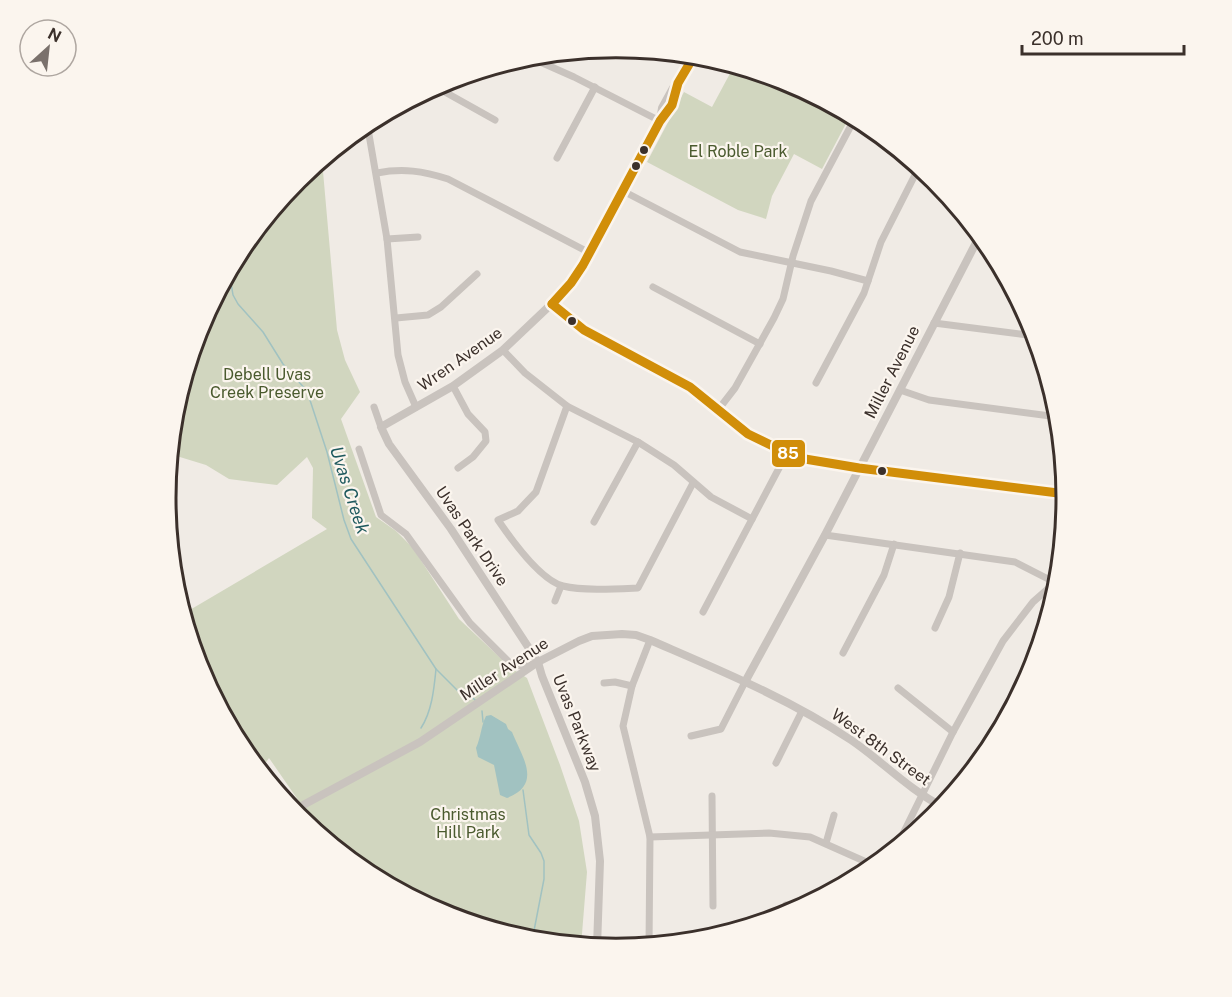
<svg xmlns="http://www.w3.org/2000/svg" width="1232" height="997" viewBox="0 0 1232 997" font-family="'Public Sans',sans-serif">
<style>
.green{fill:#d1d6bf}
.water{fill:#a1c2c1}
.lines{fill:none;stroke-linecap:round;stroke-linejoin:round}
.stream{stroke:#a1c2c1;stroke-width:1.5}
.minor{stroke:#c9c3be;stroke-width:7}
.tertiary{stroke:#c9c3be;stroke-width:8}
.bus-1-casing{stroke:#fbf5ee;stroke-width:14}
.bus-1{stroke:#d18e09;stroke-width:9}
.bus-dot{fill:#3b302b;stroke:#fbf5ee;stroke-width:2}
.labels{text-anchor:middle;dominant-baseline:central;stroke-width:4.5;stroke-linejoin:round;paint-order:stroke}
.park-label{font-size:16px;fill:#4a5a2e;stroke:#fbf5ee}
.street-label{font-size:16px;fill:#3b302b;stroke:#fbf5ee}
.water-label{font-size:18px;font-style:italic;fill:#1f5a5e;stroke:#fbf5ee}
.rim{fill:none;stroke:#3b302b;stroke-width:3}
.line-badge{stroke:#fbf5ee;stroke-width:2}
.badge-label{font-size:16px;text-anchor:middle;font-weight:bold;fill:#fff}
</style>
<rect width="100%" height="100%" fill="#f0ebe5"/>
<g class="green">
<polygon points="734,66 789,82 850,116 822,169 794,154 772,196 766,219 738,210 647,162 684,92 712,107"/>
<path d="M322 160 337 330 345 360 360 392 341 419 376 517 396 531 413 548 459 619 511 668 527 678 560 765 579 821 587 872 581 946 528 940 443 915 365 873 297 817 295 814 305 810 269 758 260 771C236 742 206 692 195 656L221 691 194 651 183 614 327 529 312 518 313 468 307 457 277 485 229 479 206 465 170 454 174 410 200 326 242 248 298 180Z"/>
</g>
<path class="water" d="M491 715 506 724 508 729 512 732C522 757 543 784 507 798L500 795 494 765 478 757 476 748C481 737 481 726 486 716Z"/>
<g class="lines">
<g class="stream">
<polyline points="229,271 233,295 238,304 263,332 283,364 307,391 327,452 344,520 351,539 436,669 461,694 473,698 476,701"/>
<polyline points="482,711 483,722"/>
<path d="M421 728C432 711 434 689 436 669"/>
<polyline points="523,790 529,835 541,853 544,861 544,879 532,941"/>
</g>
<g class="minor">
<polyline points="675,54 691,62"/>
<polyline points="529,57 574,77 660,121"/>
<polyline points="436,87 495,120"/>
<polyline points="367,123 387,239 398,355 405,382 416,407"/>
<polyline points="557,158 595,87"/>
<path d="M377 173C403 168 423 171 448 179L590 253"/>
<polyline points="623,191 740,252 831,271 868,281"/>
<polyline points="387,239 418,237"/>
<polyline points="653,287 760,344"/>
<polyline points="396,318 428,315 441,307 477,274"/>
<polyline points="934,323 1035,336"/>
<polyline points="503,350 525,373 567,406 638,442 674,465 711,497 752,519"/>
<polyline points="816,383 864,293 881,242 919,167"/>
<polyline points="453,386 468,414 485,432 486,441 473,457 458,468"/>
<polyline points="900,390 929,400 1058,417"/>
<path d="M567 406 536 492 518 511 498 520C511 539 540 580 563 586 583 591 616 589 638 588L693 483"/>
<polyline points="374,407 381,427"/>
<polyline points="718,410 735,388 774,318 783,299 793,256 811,201 855,118"/>
<polyline points="359,449 381,515 406,534 470,623 512,665 523,666 533,664"/>
<polyline points="594,522 638,442"/>
<polyline points="825,535 1015,562 1056,583"/>
<polyline points="555,601 561,586"/>
<polyline points="703,612 787,453"/>
<polyline points="935,628 949,597 960,553"/>
<polyline points="843,653 884,575 894,544"/>
<polyline points="604,683 615,682 632,686"/>
<polyline points="898,688 953,732"/>
<polyline points="691,736 721,729 745,682"/>
<polyline points="776,763 802,711"/>
<polyline points="712,796 713,906"/>
<polyline points="650,837 769,833 810,837 864,861 873,867"/>
<polyline points="826,843 834,815"/>
<polyline points="896,848 953,732 1003,641 1033,602 1058,580"/>
<polyline points="786,905 802,907"/>
<polyline points="649,946 650,837 623,726 632,686 650,640"/>
</g>
<g class="tertiary">
<polyline points="660,121 662,108 673,88 677,87 694,56"/>
<polyline points="552,304 584,330 690,387 748,434 787,453 805,459 859,468 1066,494"/>
<polyline points="745,682 825,535 980,235"/>
<path d="M292 811 420 742 538 662 579 641 592 636 622 634 636 635 650 640C719 670 788 698 851 740 882 761 908 789 943 807"/>
<path d="M597 947 600 861 595 816 585 782 542 676 538 662 451 529 389 444 381 427 453 386 503 350 562 294 583 265 660 121C668 112 679 100 677 87"/>
</g>
<g class="bus-1-casing">
<g id="bus-1">
<polyline points="552,304 584,330 690,387 748,434 787,453 805,459 859,468 1066,494"/>
<polyline points="552,304 571,283 583,265 660,121 672,105 678,83 694,56"/>
</g>
</g>
<use href="#bus-1" class="bus-1"/>
</g>
<g class="bus-dot">
<circle cx="644" cy="150" r="5"/>
<circle cx="636" cy="166" r="5"/>
<circle cx="572" cy="321" r="5"/>
<circle cx="882" cy="471" r="5"/>
</g>
<g class="labels">
<g class="park-label">
<text x="738" y="151">El Roble Park</text>
<text x="267" y="374">Debell Uvas<tspan x="267" dy="18">Creek Preserve</tspan></text>
<text x="468" y="814">Christmas<tspan x="468" dy="18">Hill Park</tspan></text>
</g>
<g class="street-label">
<text transform="translate(460 359) rotate(-35)">Wren Avenue</text>
<text transform="translate(892 372) rotate(-63)">Miller Avenue</text>
<text transform="translate(472 536) rotate(56)">Uvas Park Drive</text>
<text transform="translate(504 669) rotate(-33)">Miller Avenue</text>
<text transform="translate(577 723) rotate(68)">Uvas Parkway</text>
<text transform="translate(881 747) rotate(36)">West 8th Street</text>
</g>
<g class="water-label">
<text transform="translate(350 490) rotate(72)">Uvas Creek</text>
</g>
</g>
<path d="M0 0H1232V997H0ZM176 498a440 440 0 1 1 880 0a440 440 0 1 1-880 0Z" fill="#fbf5ee" fill-rule="evenodd"/>
<path class="rim" d="M176 498a440 440 0 1 1 880 0a440 440 0 1 1-880 0Z"/>
<rect class="line-badge" x="771" y="439" width="35" height="29" rx="6" fill="#d18e09"/>
<g class="badge-label">
<text x="788" y="459">85</text>
</g>
<g transform="translate(48 48) rotate(27)"><circle r="28" fill="#fbf5ee" stroke="#aea6a0" stroke-width="1.5"/>
<path d="M0-4.5L10 22L0 15L-10 22Z" fill="#7a716c"/>
<text y="-9" font-size="16" font-weight="bold" text-anchor="middle" fill="#3b302b">N</text>
</g>
<path d="M1022 45v9h162v-9" fill="none" stroke="#3b302b" stroke-width="3"/>
<text x="1031" y="45" font-size="18" fill="#3b302b" stroke="#fbf5ee" stroke-width="4.5" paint-order="stroke">200 m</text>
</svg>
